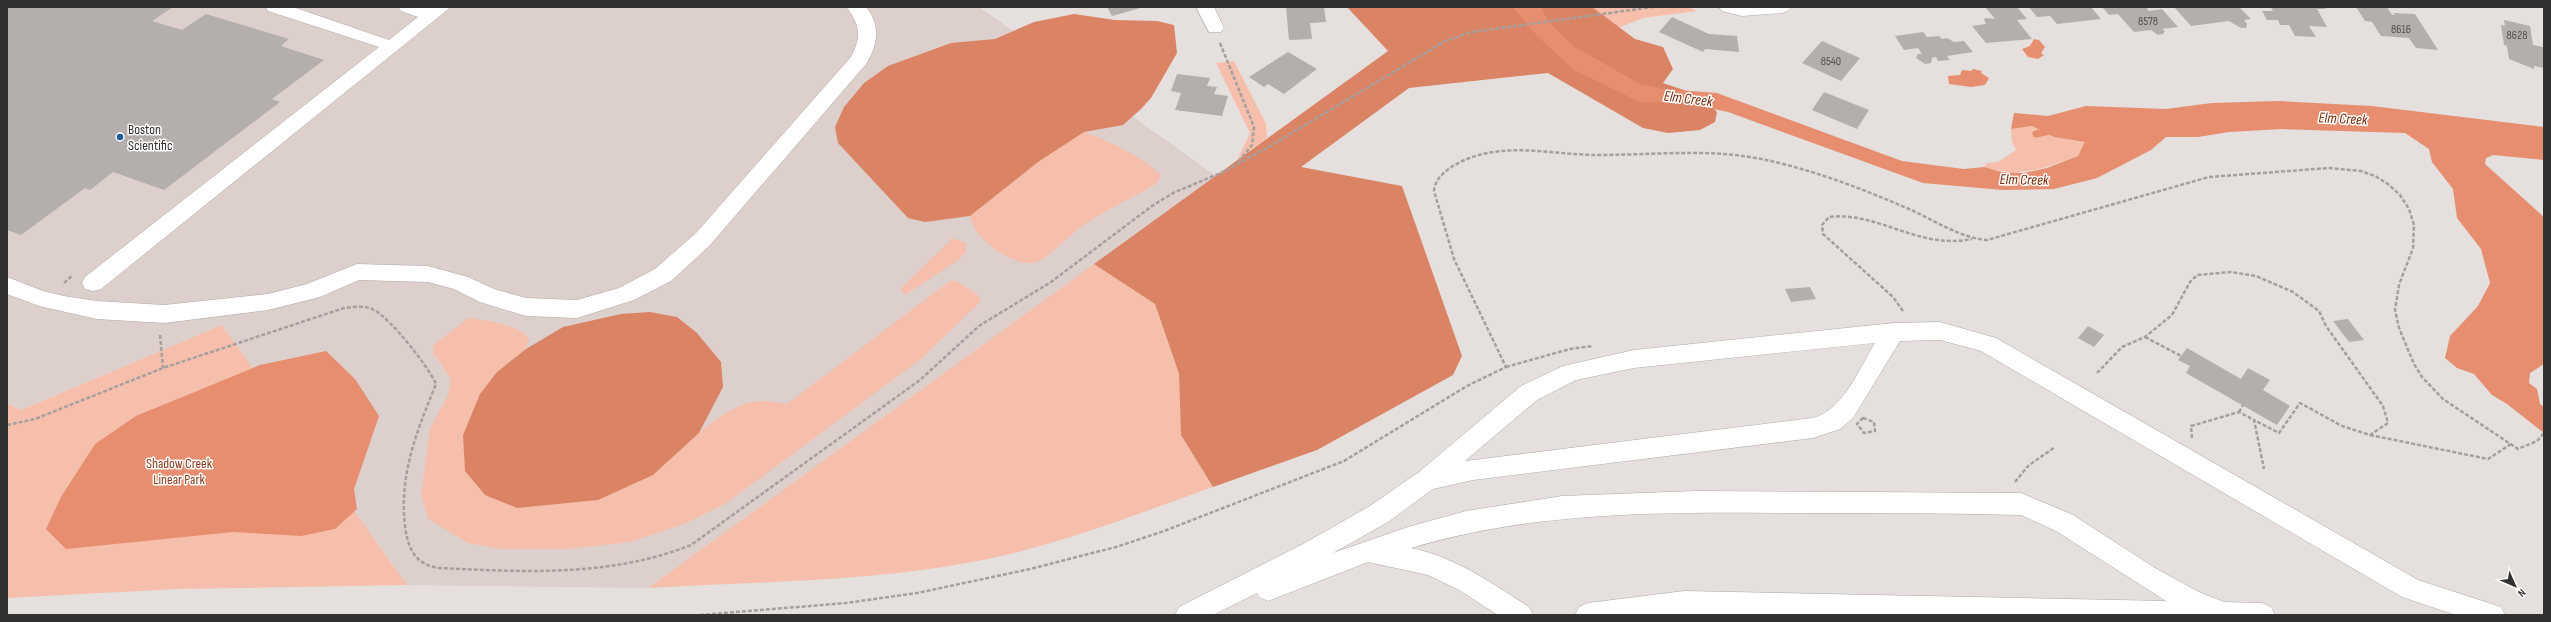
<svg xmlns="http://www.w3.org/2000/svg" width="2551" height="622" viewBox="0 0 2551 622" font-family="'Sofia Sans Condensed',sans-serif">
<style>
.built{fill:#ddcfcb}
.green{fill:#f6bfac}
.forest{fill:#da8465}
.water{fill:#e68e6f}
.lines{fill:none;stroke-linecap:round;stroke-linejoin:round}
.stream{stroke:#e68e6f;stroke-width:7}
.building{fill:#b4afad}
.minor-casing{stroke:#aea9a7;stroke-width:1}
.path{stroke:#a5a09f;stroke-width:2.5;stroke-dasharray:4 2;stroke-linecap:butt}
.minor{fill:#fff;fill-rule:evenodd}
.poi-dot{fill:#205b92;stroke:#fff;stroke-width:1.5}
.labels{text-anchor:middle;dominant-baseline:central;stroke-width:3;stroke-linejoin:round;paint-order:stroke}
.number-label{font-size:12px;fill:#53504f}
.poi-label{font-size:14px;fill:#333030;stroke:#fff;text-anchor:start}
.park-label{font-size:14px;fill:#893a1c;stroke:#fff}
.water-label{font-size:15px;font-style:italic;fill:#782a08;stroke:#fff}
</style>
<rect width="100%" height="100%" fill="#e5dfdd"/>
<polygon class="built" points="7,7 979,7 1216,176 648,588 407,585 222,325 21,410 7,403"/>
<g class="green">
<polygon points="1577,7 1689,7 1697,11 1643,18 1573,46"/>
<polygon points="1234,61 1266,124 1267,138 1237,160 1250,133 1216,63"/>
<path d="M2032 126 2054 137 2086 142 2078 156C2043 169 2021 178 1984 167L1987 163 1998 162 2016 150 2012 142 2011 129Z"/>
<path d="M1084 132C1110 141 1140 156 1161 175L1156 184C1132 198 1105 210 1082 226 1071 234 1048 258 1037 262 1014 269 973 238 970 216L1038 162Z"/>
<polygon points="953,238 966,243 966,252 957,261 905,295 900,289"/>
<path d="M1094 264 1155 304 1179 374 1181 435 1213 487C1145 511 1077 538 1006 555 890 582 767 581 648 588Z"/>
<path d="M955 280 978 295 981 301 921 359 725 504 684 524 630 542 567 549H500L468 543 428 519 421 495 430 429 448 395 451 379 433 353V345L469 318C487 321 518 323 529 339L526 349 497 372 653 475C680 451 706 422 739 406 753 399 773 401 787 404L947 283Z"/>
<polygon points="222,325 407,585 177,589 7,598 7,403 21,410"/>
</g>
<g class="forest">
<polygon points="1347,7 1592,7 1635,39 1663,47 1673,69 1663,83 1702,96 1717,112 1715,122 1700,130 1668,133 1643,128 1548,73 1409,88 1301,167 1402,186 1462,356 1453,375 1317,450 1213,487 1181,435 1179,374 1155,304 1094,264 1388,51"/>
<polygon points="1074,14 1115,20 1157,21 1174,25 1177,53 1151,98 1141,109 1123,125 1084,132 1038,162 970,216 925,222 908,218 838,143 835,127 844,107 864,83 888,66 951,43 995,39 1034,22"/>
<polygon points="650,312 677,317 697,333 721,362 723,387 699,433 653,475 598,500 517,508 485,495 465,471 463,435 480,394 497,372 526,349 563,327 621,314"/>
</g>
<g class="water">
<polygon points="1513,7 1542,7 1547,20 1573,46 1640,84 1663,89 1717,93 1902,161 1964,169 1984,167 2002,172 2023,173 2047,168 2078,156 2085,142 2054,137 2032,126 2011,129 2014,113 2048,116 2086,106 2166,109 2212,103 2279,101 2372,106 2544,127 2544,160 2493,155 2486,158 2485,164 2544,217 2544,364 2530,373 2529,383 2537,389 2540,404 2544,407 2544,433 2507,404 2492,395 2474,374 2457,368 2445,358 2450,336 2478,306 2490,283 2481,249 2457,218 2453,189 2432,162 2429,149 2405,133 2282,129 2229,132 2198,137 2166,137 2151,150 2097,178 2054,189 2003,190 1923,183 1728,112 1686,103 1640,102 1574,70 1537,36"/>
<polygon points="2034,39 2039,40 2045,47 2041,53 2044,55 2038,59 2028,57 2022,49 2030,46"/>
<polygon points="1973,69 1982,71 1981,73 1989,78 1985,85 1971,87 1949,84 1948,76 1960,75 1962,70 1971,71"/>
<polygon points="326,351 355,379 379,416 354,489 357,509 335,529 301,536 233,532 66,549 46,529 61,497 95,444 136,416 260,365"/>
</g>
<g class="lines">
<polyline class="stream" points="2036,134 2054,130"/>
</g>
<g class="building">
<polygon points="7,7 173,7 152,21 182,30 206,14 289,39 281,46 324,60 272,99 280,102 164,190 113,172 90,190 85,188 21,235 7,230"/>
<polygon points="1107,7 1144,7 1112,16"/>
<polygon points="1286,7 1324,7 1326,22 1310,23 1312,39 1289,40"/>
<polygon points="2017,7 2027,19 2017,20 2032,39 1986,43 1972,26 1986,24 1984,20 1985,18 1995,19 1986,8"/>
<polygon points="2029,7 2091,7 2101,19 2057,24 2050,16 2037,17"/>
<polygon points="2102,7 2146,7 2149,11 2162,9 2178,27 2162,29 2165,31 2163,34 2158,35 2151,30 2134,32 2118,14 2109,15"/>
<polygon points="2174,7 2239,7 2251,19 2244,20 2247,24 2246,28 2241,28 2229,21 2191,26"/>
<polygon points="2271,7 2324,7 2326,9 2317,9 2327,27 2309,26 2316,37 2295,36 2289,25 2280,25 2278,20 2267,20 2262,11 2273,11"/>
<polygon points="2356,7 2387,7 2392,15 2395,15 2393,13 2415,14 2438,50 2416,48 2409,38 2381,36 2372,22 2365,21"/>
<polygon points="1672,17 1709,34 1737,36 1739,52 1705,49 1703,52 1659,32"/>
<polygon points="2504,20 2530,26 2533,45 2543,47 2544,68 2534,66 2534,69 2509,59 2507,46 2504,45 2501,25 2505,26"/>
<polygon points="1923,32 1927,37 1939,36 1942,39 1947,38 1954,42 1964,41 1973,52 1947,56 1950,60 1938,61 1936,57 1932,58 1931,63 1925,64 1916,58 1918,54 1922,54 1918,48 1904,50 1895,36"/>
<polygon points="1822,41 1860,58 1841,81 1802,63"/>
<polygon points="1288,52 1317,69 1284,94 1268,84 1264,87 1249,77"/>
<polygon points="1177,74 1210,78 1207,86 1217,87 1214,94 1228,96 1222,116 1175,110 1181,93 1171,91"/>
<polygon points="1824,92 1869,110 1857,129 1812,110"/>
<polygon points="1810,287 1816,299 1791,302 1785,289"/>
<polygon points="2348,319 2364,340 2349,342 2333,321"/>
<polygon points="2088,326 2104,335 2094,347 2078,338"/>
<polygon points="2187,348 2241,379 2248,368 2270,380 2263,390 2290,406 2277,425 2186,373 2190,366 2178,360"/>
</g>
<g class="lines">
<g class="minor-casing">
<g id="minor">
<polygon points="265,7 293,7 389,40 418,17 401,11 398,7 451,7 101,289 93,291 85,289 82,283 85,277 379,47 268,11"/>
<path d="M847 7H866C881 25 878 45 866 64L710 245 671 281 634 300 577 318 526 316 480 302 454 289 428 282 359 280 320 297 268 310 164 323 97 319 39 306 7 294V277L43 291 64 296 97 301 164 305 268 294 307 284 357 264 428 266 468 277 494 289 526 298 577 300 619 288 655 269 696 233 851 57C862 35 860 27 847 7Z"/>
<polygon points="1196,7 1214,7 1224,28 1221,32 1209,32"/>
<polygon points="1719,7 1791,7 1788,11 1782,13 1742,16 1722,11"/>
<path d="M1940 322 1996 338 2418 580 2501 607 2505 615H2456L2402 597 1981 351 1940 340 1900 341 1853 418 1840 429 1813 438 1473 480 1433 489 1388 522 1333 553 1408 527 1466 511 1562 496 1696 491 2021 493 2073 515 2155 568 2199 592 2224 602 2262 603 2271 607 2275 615H1575L1579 607 1588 603 1684 591 2166 601 2056 531 2021 515C1944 513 1867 513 1790 513 1662 512 1535 511 1411 548 1455 557 1492 583 1529 607L1533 615H1498L1459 590 1428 575 1368 562 1268 601 1259 597 1257 593 1213 615H1175L1179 607 1303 544 1370 506 1419 472 1521 386 1563 366 1634 350 1894 323ZM1875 343C1859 369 1844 409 1813 418L1465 461 1537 400 1576 380 1634 368Z"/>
</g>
</g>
<g class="path">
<polyline points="1220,43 1254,127 1252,145 1239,161"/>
<polyline points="64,283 72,276"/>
<path d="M1903 311 1893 297 1823 234 1822 225 1829 217C1878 211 1918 250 1972 239"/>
<polyline points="160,335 163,368"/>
<polyline points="2145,337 2181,356"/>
<polyline points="1506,367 1570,349 1593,346"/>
<polyline points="2097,373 2122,347 2145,337 2172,315 2190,282 2197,275 2231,272 2256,276 2293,292 2319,311 2326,326 2383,406 2388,423 2370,435 2342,426 2300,403 2279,433 2254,420"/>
<polyline points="2239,412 2243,405"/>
<polygon points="1863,418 1874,422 1875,431 1864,433 1857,424"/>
<path d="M7 425 35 419 163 368 344 308C354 307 365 305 374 310 391 319 428 366 436 384 417 431 399 474 405 526 408 549 415 565 440 568 525 572 611 577 691 545L920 380 979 326 1051 282 1152 206 1173 193 1223 172 1272 145 1445 41 1472 32 1653 7"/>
<polyline points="2370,435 2488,459 2511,444"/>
<polyline points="2192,438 2191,426 2239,412 2254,420 2264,469"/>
<polyline points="2015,482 2028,466 2055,447"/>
<path d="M700 615 846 603 917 593 1030 569 1116 547 1164 531 1344 461 1467 386 1506 367 1454 259 1434 191C1435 179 1444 172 1453 166 1498 139 1550 155 1598 155 1668 155 1718 146 1787 165 1829 176 1870 192 1909 209 1934 220 1960 238 1987 240L2209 177 2329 168 2361 171 2375 176 2388 184 2400 195 2409 209 2414 225 2413 248 2399 285 2395 310 2399 328 2414 364 2422 377 2443 399 2518 449 2537 441 2544 433"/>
</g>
<use href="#minor" class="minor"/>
</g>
<circle class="poi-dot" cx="120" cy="137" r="4"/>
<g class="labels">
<g class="number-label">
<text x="2148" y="21">8578</text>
<text x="2401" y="29">8616</text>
<text x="2517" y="35">8628</text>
<text x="1831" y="61">8540</text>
</g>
<g class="poi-label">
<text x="128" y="129">Boston<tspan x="128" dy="16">Scientific</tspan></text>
</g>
<g class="park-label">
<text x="179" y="463">Shadow Creek<tspan x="179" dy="16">Linear Park</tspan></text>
</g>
<g class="water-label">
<text transform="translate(1688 99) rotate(7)">Elm Creek</text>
<text transform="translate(2343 119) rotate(3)">Elm Creek</text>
<text transform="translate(2024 180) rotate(1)">Elm Creek</text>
</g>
</g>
<rect width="2551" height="622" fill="none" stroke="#333030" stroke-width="16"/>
<g transform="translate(2515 586) rotate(135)" stroke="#ffffff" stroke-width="3" paint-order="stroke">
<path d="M0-3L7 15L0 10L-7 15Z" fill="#333030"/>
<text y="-6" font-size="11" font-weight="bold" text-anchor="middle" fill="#333030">N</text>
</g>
</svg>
